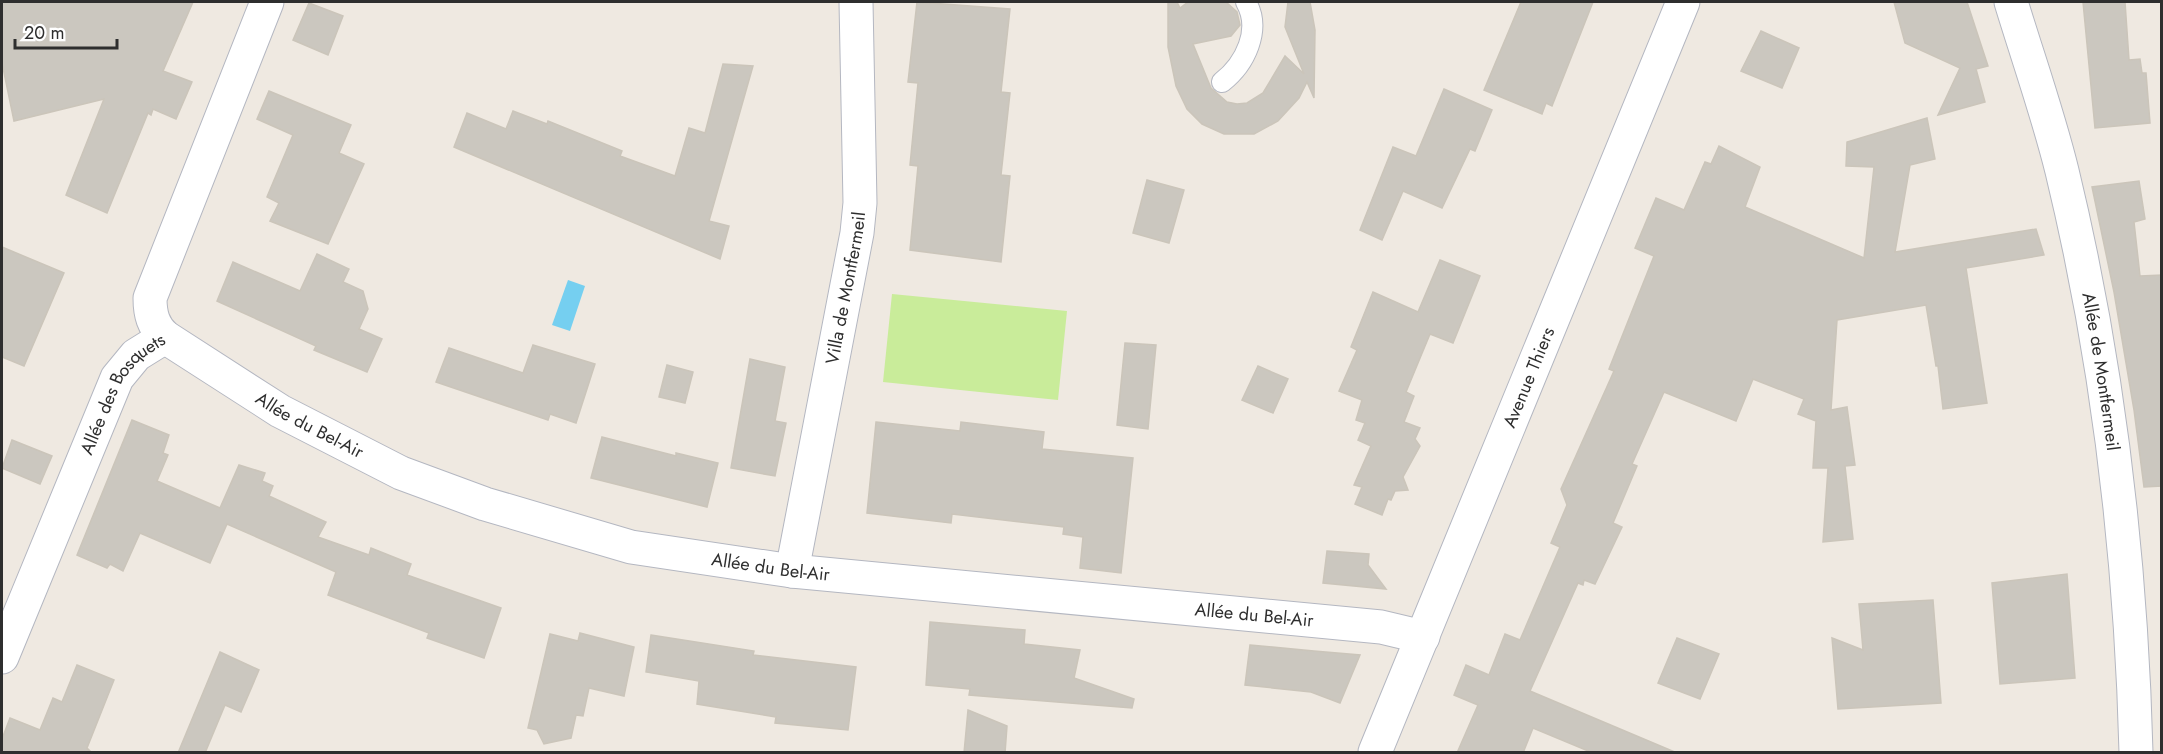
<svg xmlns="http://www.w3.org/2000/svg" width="2163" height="754" viewBox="0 0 2163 754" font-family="Jost,sans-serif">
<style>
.pitch{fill:#c9ec9a}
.water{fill:#75cff0}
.building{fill:#cbc7bf;stroke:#cbc5ba;stroke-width:1.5}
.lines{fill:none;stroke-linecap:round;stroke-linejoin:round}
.service-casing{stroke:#b4b7c1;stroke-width:22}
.minor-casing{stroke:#b4b7c1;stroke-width:35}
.secondary-casing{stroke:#b4b7c1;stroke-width:35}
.service{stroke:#fff;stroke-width:20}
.minor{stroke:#fff;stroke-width:33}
.secondary{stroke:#fff;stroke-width:33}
.labels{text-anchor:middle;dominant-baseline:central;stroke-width:6;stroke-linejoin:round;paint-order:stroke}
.street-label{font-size:18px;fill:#2e2e2e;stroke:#fff}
</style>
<rect width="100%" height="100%" fill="#efe9e1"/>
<polygon class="pitch" points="892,294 1067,311 1058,400 883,382"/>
<polygon class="water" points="568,280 585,286 570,331 552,325"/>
<g class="building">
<polygon points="2,2 193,2 163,71 192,82 176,119 153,109 151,115 148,113 107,213 66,195 104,99 14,121 2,63"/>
<polygon points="917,2 1010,9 1001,92 1010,93 1001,175 1010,176 1001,262 910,250 918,166 910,165 918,83 908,82"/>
<polygon points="1168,2 1177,2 1180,8 1188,2 1226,2 1237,12 1240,25 1231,36 1193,44 1211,88 1227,102 1237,104 1247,103 1263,93 1285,56 1304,74 1285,27 1288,2 1310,2 1315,30 1314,98 1307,82 1299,98 1278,121 1254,134 1224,134 1202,124 1187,109 1176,86 1168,47"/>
<polygon points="1521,2 1593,2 1552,106 1546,103 1542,114 1484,90"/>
<polygon points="1894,2 1967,2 1988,66 1976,69 1985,102 1938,115 1960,68 1905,43"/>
<polygon points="2083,2 2125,2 2129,60 2140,59 2142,73 2146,73 2150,123 2095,128"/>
<polygon points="309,3 343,16 328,55 293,40"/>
<polygon points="1761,31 1799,48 1782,88 1741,71"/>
<polygon points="723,64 753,66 709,221 729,226 720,259 454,147 467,113 506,129 513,111 547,124 548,121 622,151 620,156 675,176 689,128 705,133"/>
<polygon points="1444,89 1492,110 1475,151 1470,149 1442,208 1403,191 1382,240 1360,230 1393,147 1416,156"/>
<polygon points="269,91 351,125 339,153 364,164 328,244 270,221 279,203 267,197 293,135 257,119"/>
<polygon points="1927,118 1935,159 1910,165 1895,252 2036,229 2044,255 1966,268 1987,403 1943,409 1938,366 1936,366 1926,305 1837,320 1831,410 1847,407 1855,465 1845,466 1853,539 1823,542 1828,468 1813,468 1816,421 1798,414 1804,399 1753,379 1736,421 1664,392 1632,464 1637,466 1613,523 1622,527 1595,584 1584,580 1583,585 1578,583 1530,691 1677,753 1593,753 1533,728 1523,753 1457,753 1478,705 1454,695 1466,665 1489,675 1505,634 1520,640 1560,547 1551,543 1567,505 1561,489 1614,371 1609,369 1654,256 1635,248 1656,198 1684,210 1705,162 1711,164 1719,146 1760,167 1745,207 1864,258 1874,167 1846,166 1847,142"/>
<polygon points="1147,180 1184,190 1169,243 1133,233"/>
<polygon points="2139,181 2145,219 2134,222 2140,276 2162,275 2162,486 2144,487 2134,410 2114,292 2092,187"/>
<polygon points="2,247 64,273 24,366 2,357"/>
<polygon points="317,254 349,269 343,282 363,291 368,309 359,329 382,339 367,372 314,350 316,346 217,301 233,262 300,291"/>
<polygon points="1440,260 1480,276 1453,343 1430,334 1406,392 1414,396 1404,422 1420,428 1415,439 1420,446 1403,477 1408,490 1395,491 1391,500 1388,499 1382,515 1355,504 1362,487 1354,485 1371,446 1358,440 1365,423 1356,420 1362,400 1339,391 1357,350 1351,347 1373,292 1418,312"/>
<polygon points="1125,343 1156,345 1148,429 1117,425"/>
<polygon points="533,345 595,364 576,423 550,414 548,420 436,382 449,348 523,373"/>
<polygon points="750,359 785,367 775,421 786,423 775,476 731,468"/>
<polygon points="667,365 693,372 685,403 659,397"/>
<polygon points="1258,366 1288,379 1273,413 1242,400"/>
<polygon points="132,420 169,435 163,453 168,455 157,481 220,508 239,465 265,473 262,481 273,486 269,496 326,522 318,537 369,555 371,548 411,564 407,575 501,608 484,658 427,638 429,633 328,595 336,572 227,524 210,563 140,533 123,571 110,564 107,568 77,555"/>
<polygon points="876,422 960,431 961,422 1044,432 1042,449 1133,458 1121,573 1080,568 1083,537 1063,534 1064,527 952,514 951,523 867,513"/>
<polygon points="602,437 676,456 676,453 718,463 707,507 591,478"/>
<polygon points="12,440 52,456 40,484 2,468"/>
<polygon points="1327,551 1369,554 1368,565 1386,589 1323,583"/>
<polygon points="2067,574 2075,678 2000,684 1992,583"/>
<polygon points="1933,600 1941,703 1838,709 1832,638 1863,650 1859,604"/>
<polygon points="930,622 1025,630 1024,644 1080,650 1074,678 1134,699 1132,708 969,695 970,689 926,685"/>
<polygon points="580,633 634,647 624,696 589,688 583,716 576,715 571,738 544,744 537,730 528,728 550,634 578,641"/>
<polygon points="651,635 754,651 753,655 856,667 848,730 775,723 776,717 697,704 699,681 646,672"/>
<polygon points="1677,638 1719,654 1700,699 1658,683"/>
<polygon points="1250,645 1314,651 1360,655 1340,703 1311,692 1245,685"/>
<polygon points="220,652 259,670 241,712 225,705 205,753 178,753"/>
<polygon points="77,665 114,680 87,748 92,753 2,753 2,739 10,718 40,730 53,698 62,702"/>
<polygon points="968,710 1007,726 1005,753 964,753"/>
</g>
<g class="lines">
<g class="service-casing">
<path id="service" d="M1222 82C1245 64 1262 30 1246 2"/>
</g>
<g class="minor-casing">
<g id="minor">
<path id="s1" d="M267 2 150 298C150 314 153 326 165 337L280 411 401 473 485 504 631 547 792 571 1381 627 1423 637"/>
<path id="s2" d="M2011 2C2028 58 2048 114 2062 171 2108 361 2131 558 2136 752"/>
<path id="s3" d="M792 571 857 233 860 203 856 2"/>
<path id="s4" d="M2 657 117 378 136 355 165 337"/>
</g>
</g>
<g class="secondary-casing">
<g id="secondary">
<path id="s5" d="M1375 752 1683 2"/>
</g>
</g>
<use href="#service" class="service"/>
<use href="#minor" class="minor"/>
<use href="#secondary" class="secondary"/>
</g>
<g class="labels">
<g class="street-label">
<text stroke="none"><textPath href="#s3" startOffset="288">Villa de Montfermeil</textPath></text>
<text stroke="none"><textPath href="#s2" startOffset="381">Allée de Montfermeil</textPath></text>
<text stroke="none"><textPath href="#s5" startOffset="405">Avenue Thiers</textPath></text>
<text stroke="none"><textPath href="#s4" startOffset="292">Allée des Bosquets</textPath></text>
<text stroke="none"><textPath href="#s1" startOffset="531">Allée du Bel-Air</textPath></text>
<text stroke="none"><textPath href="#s1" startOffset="1017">Allée du Bel-Air</textPath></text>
<text stroke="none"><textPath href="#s1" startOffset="1503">Allée du Bel-Air</textPath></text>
</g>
</g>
<rect width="2163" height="754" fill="none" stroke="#2e2e2e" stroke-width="6"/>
<path d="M15 39v9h102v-9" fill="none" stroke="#2e2e2e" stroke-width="3"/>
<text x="24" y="39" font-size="18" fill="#2e2e2e" stroke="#ffffff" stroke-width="4.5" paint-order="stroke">20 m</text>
</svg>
